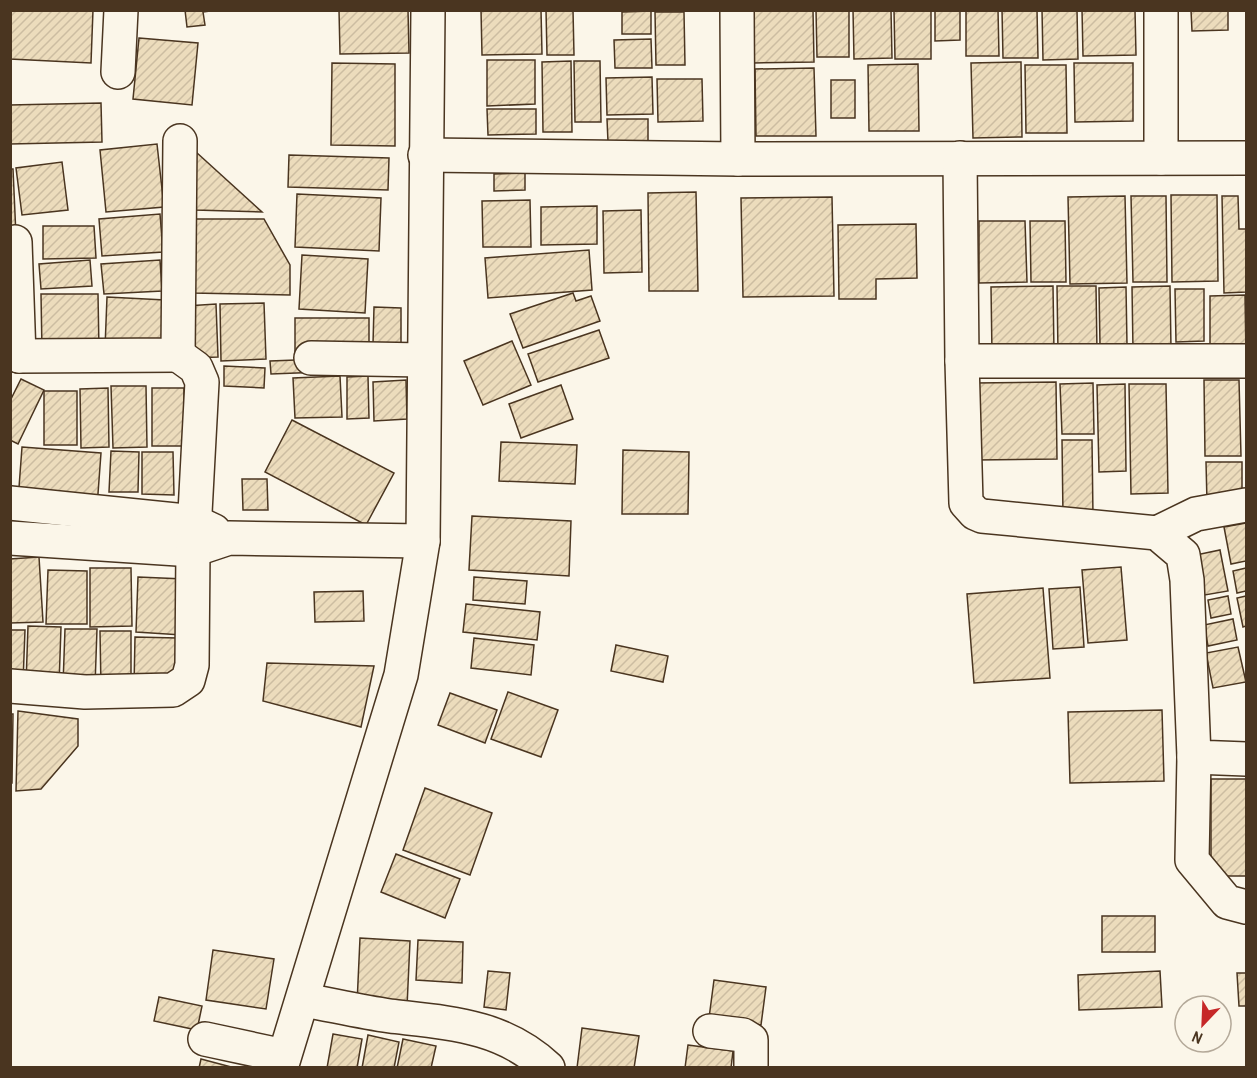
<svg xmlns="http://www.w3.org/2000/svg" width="1257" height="1078" viewBox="0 0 1257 1078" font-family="'Archivo Narrow',sans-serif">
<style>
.building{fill:url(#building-hatch);stroke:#4a3520;stroke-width:1.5}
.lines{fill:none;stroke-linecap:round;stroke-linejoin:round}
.minor-casing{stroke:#4a3520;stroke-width:36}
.minor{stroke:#fbf6e9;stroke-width:33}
</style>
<defs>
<pattern id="building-hatch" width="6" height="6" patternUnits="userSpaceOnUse" patternTransform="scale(1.5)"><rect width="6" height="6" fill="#ecdcbc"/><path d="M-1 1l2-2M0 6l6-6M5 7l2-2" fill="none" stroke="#ccbda1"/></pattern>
</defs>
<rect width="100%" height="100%" fill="#fbf6e9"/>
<g class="building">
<polygon points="10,10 93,10 91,63 10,59"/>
<polygon points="185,10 217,10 203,12 205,25 187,27"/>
<polygon points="339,10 408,10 409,53 340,54"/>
<polygon points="481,10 541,10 542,54 482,55"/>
<polygon points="546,10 573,10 574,55 547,55"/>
<polygon points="753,10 813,10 814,62 754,63"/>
<polygon points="816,10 849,10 849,57 817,57"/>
<polygon points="853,10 891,10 892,58 854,59"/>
<polygon points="894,10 931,10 931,59 895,59"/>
<polygon points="935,10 960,10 960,40 935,41"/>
<polygon points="966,10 998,10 999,56 966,56"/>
<polygon points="1002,10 1037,10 1038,58 1003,58"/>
<polygon points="1042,10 1077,10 1078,59 1043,60"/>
<polygon points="1082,10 1135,10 1136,55 1083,56"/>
<polygon points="1191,10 1228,10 1228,30 1192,31"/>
<polygon points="651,11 651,34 622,34 622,12"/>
<polygon points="655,12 684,12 685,65 656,65"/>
<polygon points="139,38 198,43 192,105 133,99"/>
<polygon points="651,39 652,68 615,68 614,40"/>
<polygon points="487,60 535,60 535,104 487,106"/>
<polygon points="571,61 572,132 543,132 542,62"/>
<polygon points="574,61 600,61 601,122 575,122"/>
<polygon points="1021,62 1022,137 973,138 971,63"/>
<polygon points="332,63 395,64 395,146 331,145"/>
<polygon points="1074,63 1133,63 1133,121 1075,122"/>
<polygon points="918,64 919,131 869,131 868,65"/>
<polygon points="1025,65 1066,65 1067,133 1026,133"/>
<polygon points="814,68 816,136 756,136 755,69"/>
<polygon points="652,77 653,114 607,115 606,78"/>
<polygon points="657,79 702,79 703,121 658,122"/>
<rect x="831" y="80" width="24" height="38"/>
<polygon points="101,103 102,142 10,144 10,105"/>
<polygon points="487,109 536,109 536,134 488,135"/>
<polygon points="607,119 648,119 648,142 608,142"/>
<polygon points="157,144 164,207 106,212 100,150"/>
<polygon points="196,152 262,212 195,210"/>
<polygon points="289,155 389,158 388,190 288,187"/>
<polygon points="62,162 68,210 22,215 16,168"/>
<polygon points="10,169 13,169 16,236 10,236"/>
<polygon points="525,173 525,190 494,191 494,174"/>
<polygon points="696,192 698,291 649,291 648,193"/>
<polygon points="297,194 381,198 379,251 295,247"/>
<polygon points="1171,195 1217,195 1218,281 1172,282"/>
<polygon points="1125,196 1127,283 1070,284 1068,197"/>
<polygon points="1131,196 1166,196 1167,282 1133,282"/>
<polygon points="1222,196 1238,196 1239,229 1246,229 1246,292 1224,293"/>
<polygon points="832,197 834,296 743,297 741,198"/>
<polygon points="530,200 531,247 483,247 482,201"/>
<polygon points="597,206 597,244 541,245 541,207"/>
<polygon points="641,210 642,272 604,273 603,211"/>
<polygon points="160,214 163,252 102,256 99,219"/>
<polygon points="192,219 264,219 290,265 290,295 192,293"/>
<polygon points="979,221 1025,221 1027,282 979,283"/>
<polygon points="1030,221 1065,221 1066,282 1031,282"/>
<polygon points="916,224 917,278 876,279 876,299 839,299 838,225"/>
<polygon points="43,226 94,226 96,258 43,259"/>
<polygon points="589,250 592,290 488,298 485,258"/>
<polygon points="302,255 368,259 365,313 299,309"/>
<polygon points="90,260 92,286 41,289 39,264"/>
<polygon points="160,260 162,291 104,294 101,264"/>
<polygon points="1053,286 1054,353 992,354 991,287"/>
<polygon points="1057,286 1096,286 1097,352 1058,353"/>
<polygon points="1170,286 1171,349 1133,350 1132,287"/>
<polygon points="1126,287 1127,345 1100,345 1099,288"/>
<polygon points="1175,289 1204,289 1204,341 1176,342"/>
<polygon points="573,293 576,301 591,296 600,321 523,348 510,314"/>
<polygon points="41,294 98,294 99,350 42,351"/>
<polygon points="1245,295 1246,355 1210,355 1210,296"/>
<polygon points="107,297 165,300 163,351 105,348"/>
<polygon points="264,303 266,359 221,361 220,304"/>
<polygon points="216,304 218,357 188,358 186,306"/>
<polygon points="374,307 401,308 401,345 373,344"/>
<rect x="295" y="318" width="74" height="36"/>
<polygon points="599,330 609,358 538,382 528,354"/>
<polygon points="512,341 531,385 483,405 464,361"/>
<polygon points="322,359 322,372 271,374 270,361"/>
<polygon points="224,366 265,368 264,388 224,386"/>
<polygon points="340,376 342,417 295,418 293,378"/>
<polygon points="368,376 369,418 347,419 347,377"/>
<polygon points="21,379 44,390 18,444 10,440 10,401"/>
<polygon points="406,380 407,419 374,421 373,382"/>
<polygon points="1204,380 1239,380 1241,456 1205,456"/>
<polygon points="1056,382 1057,459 976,460 975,383"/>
<polygon points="1093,383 1094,434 1062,434 1060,384"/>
<polygon points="1125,384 1126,471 1099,472 1097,385"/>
<polygon points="1129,384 1166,384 1168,493 1131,494"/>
<polygon points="561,385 573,419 521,438 509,404"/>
<polygon points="111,386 146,386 147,447 113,448"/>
<polygon points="108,388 109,447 81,448 80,389"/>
<rect x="152" y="388" width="32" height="58"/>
<rect x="44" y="391" width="33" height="54"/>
<polygon points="292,420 394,473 366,525 265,472"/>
<polygon points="1062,440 1092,440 1093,516 1063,516"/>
<polygon points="501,442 577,445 575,484 499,481"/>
<polygon points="22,447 101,453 97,507 18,501"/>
<polygon points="623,450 689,452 688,514 622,514"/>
<polygon points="111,451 139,452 138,492 109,492"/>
<polygon points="142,452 173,452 174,495 142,494"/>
<polygon points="1206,462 1242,462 1242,501 1207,502"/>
<polygon points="242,479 267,479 268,510 243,510"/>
<polygon points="472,516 571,521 569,576 469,570"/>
<polygon points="1246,523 1246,561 1231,564 1224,527"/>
<polygon points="1220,550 1228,591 1199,596 1191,556"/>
<polygon points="39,557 43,622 10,623 10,559"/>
<polygon points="1121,567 1127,640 1088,643 1082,570"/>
<polygon points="90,568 131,568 132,626 90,627"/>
<polygon points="1246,568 1246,591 1237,593 1233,571"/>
<polygon points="48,570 87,571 87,624 46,624"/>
<polygon points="138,577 184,579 182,635 136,632"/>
<polygon points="474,577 527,581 525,604 473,600"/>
<polygon points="1080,587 1084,647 1053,649 1049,589"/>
<polygon points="1043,588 1050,678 974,683 967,594"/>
<polygon points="363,591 364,621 315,622 314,592"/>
<polygon points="1228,596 1231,614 1211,618 1208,600"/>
<polygon points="1246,596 1246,626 1243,627 1237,598"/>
<polygon points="466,604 540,612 537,640 463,632"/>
<polygon points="1233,619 1237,640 1208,646 1204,625"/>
<polygon points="28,626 61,627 59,685 26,684"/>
<polygon points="65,629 97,629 95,686 63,685"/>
<polygon points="10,630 25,630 23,682 10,682"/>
<polygon points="100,631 131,631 131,688 101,688"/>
<polygon points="135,637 177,638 176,688 134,687"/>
<polygon points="474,638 534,645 531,675 471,668"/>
<polygon points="616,645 668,656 663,682 611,671"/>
<polygon points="1238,647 1246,682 1213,688 1206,653"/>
<polygon points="267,663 374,666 361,727 263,701"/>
<polygon points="508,692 558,710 541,757 491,739"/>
<polygon points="450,693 497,710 485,743 438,725"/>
<polygon points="1162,710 1164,781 1070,783 1068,712"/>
<polygon points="18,711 78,719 78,746 41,789 16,791"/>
<polygon points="10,714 13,714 12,783 10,783"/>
<rect x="1211" y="779" width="35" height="97"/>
<polygon points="425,788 492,813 470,875 403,850"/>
<polygon points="396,854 460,879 445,918 381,892"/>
<rect x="1102" y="916" width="53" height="36"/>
<polygon points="360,938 410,941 407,1007 357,1004"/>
<polygon points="418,940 463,942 462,983 416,980"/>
<polygon points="213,950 274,959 266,1009 206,1000"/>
<polygon points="488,971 510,973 506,1010 484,1007"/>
<polygon points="1160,971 1162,1007 1079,1010 1078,975"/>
<polygon points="1237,973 1246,973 1246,1006 1239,1006"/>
<polygon points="714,980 766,987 761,1025 709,1018"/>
<polygon points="159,997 202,1006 197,1030 154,1021"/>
<polygon points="582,1028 639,1036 634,1068 577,1068"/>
<polygon points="333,1034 362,1039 357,1068 327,1068"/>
<polygon points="368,1035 399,1042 394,1068 362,1068"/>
<polygon points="403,1039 436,1046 431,1068 397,1068"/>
<polygon points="688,1045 733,1051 731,1068 685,1068"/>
<polygon points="201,1059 235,1068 199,1068"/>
</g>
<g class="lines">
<g class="minor-casing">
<g id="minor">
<polyline points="737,10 738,159"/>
<polyline points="1161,10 1161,158"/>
<polyline points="118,72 121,10"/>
<polyline points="425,155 738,159 1246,158"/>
<polyline points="960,158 962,361"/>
<polyline points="15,242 19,356"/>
<polyline points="10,352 19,356 178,355 180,141"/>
<polyline points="311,358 424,360"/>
<polyline points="1246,361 962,361 966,503 975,513 982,516 1157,533 1183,555 1187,580 1194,757 1246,759"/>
<polyline points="10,503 195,522 214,531"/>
<polyline points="1157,533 1196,514 1246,505"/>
<polyline points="10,538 193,550 229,538 423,541"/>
<polyline points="10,686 85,692 173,690 188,680 192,665 193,550 202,382 196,368 178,355"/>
<polyline points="1194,757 1192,860 1227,902 1246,907"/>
<path d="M304 1000C332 1005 361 1012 390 1016 449 1023 502 1025 548 1068"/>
<polyline points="710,1031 743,1035 751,1040 751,1068"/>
<polyline points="205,1039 284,1056"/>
<polyline points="281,1068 401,675 423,541 428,10"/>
</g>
</g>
<use href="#minor" class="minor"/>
</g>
<rect width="1257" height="1078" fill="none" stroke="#4a3520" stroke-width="24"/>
<g transform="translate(1203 1024) rotate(203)"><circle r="28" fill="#fbf6e9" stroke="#b4a999" stroke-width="1.5"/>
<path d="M0-4.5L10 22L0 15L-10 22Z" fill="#c62828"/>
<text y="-9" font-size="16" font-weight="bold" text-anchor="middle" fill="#4a3520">N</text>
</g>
</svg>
